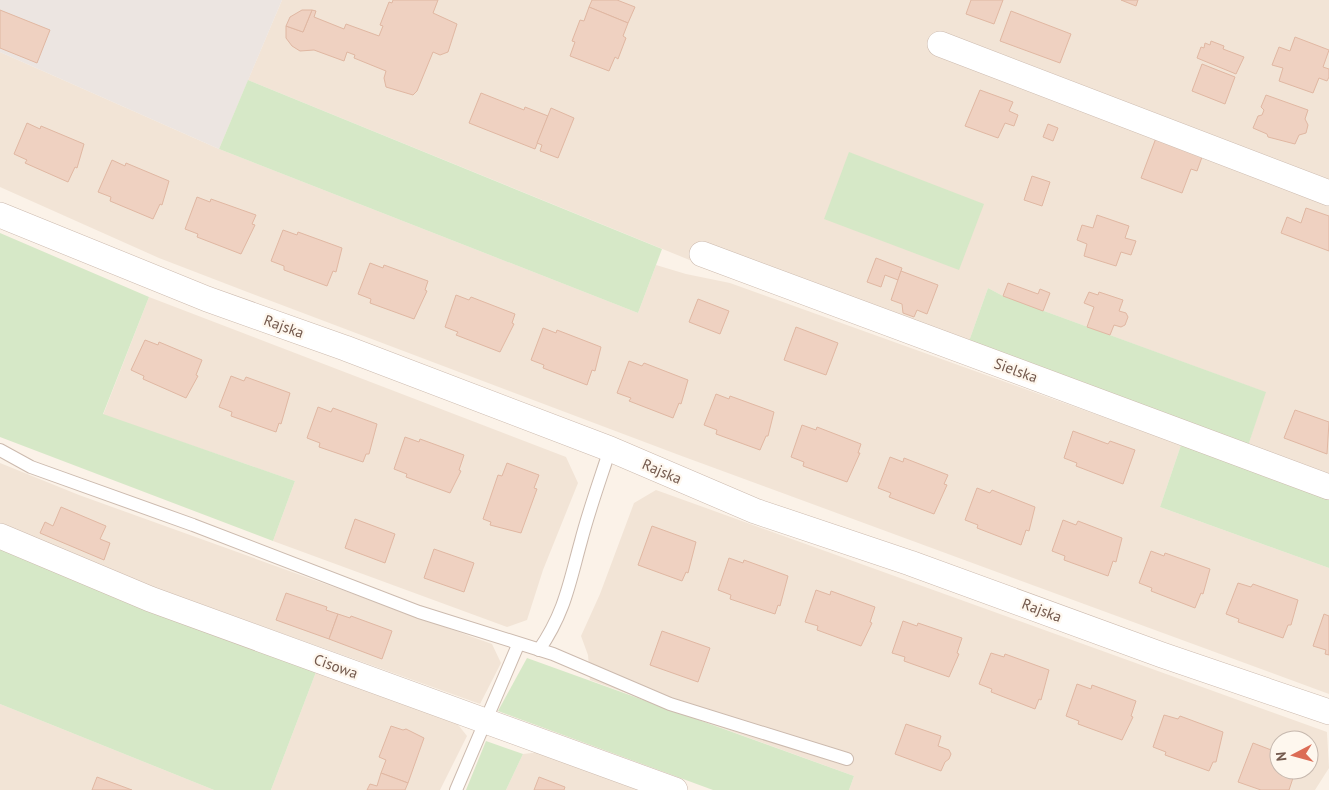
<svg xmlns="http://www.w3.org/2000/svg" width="1329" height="790" viewBox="0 0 1329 790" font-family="'PT Sans',sans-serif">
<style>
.residential{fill:#f2e4d6;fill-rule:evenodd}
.industrial{fill:#ece5e1}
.green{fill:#d6e8c7}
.building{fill:#efd1c1;stroke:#e0b7a2}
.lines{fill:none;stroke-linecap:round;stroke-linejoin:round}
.lane-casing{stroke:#ccbaae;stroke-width:14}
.street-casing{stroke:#ccbaae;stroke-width:26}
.lane{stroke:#fff;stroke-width:12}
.street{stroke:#fff;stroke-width:25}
.labels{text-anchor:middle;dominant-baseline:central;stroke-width:4.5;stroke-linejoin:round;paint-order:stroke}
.street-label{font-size:15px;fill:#73594d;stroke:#fef7ee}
</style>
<rect width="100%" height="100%" fill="#fbf2e8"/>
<g class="residential">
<polygon points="282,0 1329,0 1329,475 1248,446 1265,392 1003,296 988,288 968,344 692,261 248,80"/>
<polygon points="0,52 219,149 638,313 656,265 686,274 730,283 1181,445 1160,507 1329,568 1329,694 679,455 250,293 159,258 0,187"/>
<polygon points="149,297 566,457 578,483 543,570 527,620 507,627 273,541 295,481 103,415"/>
<polygon points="0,463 79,495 492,644 501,663 480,704 113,573 0,525"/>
<path d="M656 490 1327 732 1329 768 1315 790H849L854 776 590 680 588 655 581 636 600 594 634 503ZM1279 740H1309V770H1279Z"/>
<polygon points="316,672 455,721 467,736 440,790 271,790"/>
<polygon points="0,704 214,790 0,790"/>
<polygon points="541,752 646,790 506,790 523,754"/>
</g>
<polygon class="industrial" points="0,0 282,0 219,149 0,52"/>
<g class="green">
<polygon points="248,80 662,249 638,313 219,149"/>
<polygon points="849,152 984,204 959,270 824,219"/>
<polygon points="0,233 149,297 103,414 295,481 273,541 0,437"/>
<polygon points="988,288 1003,296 1266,392 1248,446 968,344"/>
<polygon points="1181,445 1329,499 1329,568 1160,507"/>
<polygon points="0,549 316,672 271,790 214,790 0,704"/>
<polygon points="527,658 854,776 849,790 713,790 498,711"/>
<polygon points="486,741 523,754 506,790 466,790"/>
</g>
<g class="building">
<polygon points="393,0 438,0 433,13 457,24 448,52 440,55 433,52 417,91 413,95 386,87 384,78 386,71 354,58 355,55 347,52 344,61 314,50 300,51 292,46 286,38 286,26 303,32 312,10 316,11 314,17 344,29 346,24 379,36 383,26 380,25 389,2 392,3"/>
<polygon points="592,0 617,0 635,7 628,23 589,7"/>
<polygon points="971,0 1003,0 994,24 966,14"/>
<polygon points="1121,0 1138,0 1136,6"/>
<polygon points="589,7 628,23 623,36 626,38 618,59 615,57 609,71 570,56 575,42 572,41 580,20 584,21"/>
<polygon points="0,10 50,30 37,63 0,48"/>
<polygon points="302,10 312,10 303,32 286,26 290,17"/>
<polygon points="1011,11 1071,34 1060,63 1000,41"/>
<polygon points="1295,37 1329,50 1323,67 1329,69 1329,77 1327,81 1319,78 1313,93 1279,81 1283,68 1272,65 1279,47 1290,51"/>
<polygon points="1211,41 1224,46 1223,49 1244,57 1236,74 1197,58 1201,47 1204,48 1205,43 1210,45"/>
<polygon points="1202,64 1235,77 1225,104 1192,91"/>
<polygon points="980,90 1013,102 1009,111 1018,115 1014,126 1005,123 998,138 965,126"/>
<polygon points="481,93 524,110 525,107 548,116 535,149 469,123"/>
<polygon points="1266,95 1308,110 1305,119 1308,125 1306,133 1299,135 1295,144 1268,137 1267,134 1253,128 1258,116 1262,115 1264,110 1261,107"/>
<polygon points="551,108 574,118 558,158 540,151 542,145 537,143"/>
<polygon points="27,123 40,129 41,126 84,144 77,168 75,167 68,182 25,163 27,160 14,154"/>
<polygon points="1048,124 1058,128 1053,141 1043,137"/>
<polygon points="1156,138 1202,157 1197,171 1191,169 1182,193 1141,178"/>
<polygon points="112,160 125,166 126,163 169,181 162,205 160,204 153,219 110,201 111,197 98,192"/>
<polygon points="1032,176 1050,182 1042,206 1024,200"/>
<polygon points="197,197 210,202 211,199 256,215 252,224 255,225 241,254 197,237 198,234 185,229"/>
<polygon points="1306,208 1329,216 1329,251 1281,233 1287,217 1301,223"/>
<polygon points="1097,215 1129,226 1125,238 1136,241 1131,255 1121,252 1116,266 1084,256 1087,244 1077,240 1082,225 1093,228"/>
<polygon points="283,230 297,235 298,232 342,248 336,272 333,271 327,286 284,270 284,266 271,261"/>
<polygon points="876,258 902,268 898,280 885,275 881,287 867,282"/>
<polygon points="370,263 383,268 384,265 428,281 425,290 427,291 414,319 370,303 371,299 358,294"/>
<polygon points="901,271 938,285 927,314 917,310 914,317 903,313 902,304 891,300"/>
<polygon points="1008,283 1038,294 1040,289 1050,293 1043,311 1003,296"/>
<polygon points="1089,292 1098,295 1099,292 1123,300 1119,311 1126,313 1128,317 1125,325 1121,327 1114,325 1110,335 1087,327 1094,307 1084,303"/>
<polygon points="456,295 469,300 471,297 515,314 512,323 514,324 500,352 456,335 458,332 445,327"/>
<polygon points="698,299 729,311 720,334 689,322"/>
<polygon points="796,327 838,343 826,375 784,360"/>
<polygon points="543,328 556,333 557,330 601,347 595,371 592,370 587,385 543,368 544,365 531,360"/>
<polygon points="145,340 158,345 159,342 202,360 196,375 198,376 186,398 143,379 144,376 131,370"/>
<polygon points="629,361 642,366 644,363 688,380 681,404 679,403 673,418 629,401 631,398 617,393"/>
<polygon points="231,376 244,381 246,377 290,393 281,424 279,423 276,432 231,416 232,412 219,407"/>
<polygon points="716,394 729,399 730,396 774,412 768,436 766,436 760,450 716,434 717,430 704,425"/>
<polygon points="318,407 331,412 333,408 377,424 369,454 366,454 363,462 319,447 320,443 307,438"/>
<polygon points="1295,410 1329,422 1327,454 1284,438"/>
<polygon points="802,425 816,430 817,427 861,444 858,453 860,453 847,482 803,466 804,462 791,457"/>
<polygon points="1073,431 1108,444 1110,441 1135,450 1123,484 1076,466 1077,463 1064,458"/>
<polygon points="405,437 419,442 420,439 464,455 459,470 461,471 450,493 406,477 407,474 394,469"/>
<polygon points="890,457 903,462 904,458 948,475 944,484 947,485 934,514 889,497 891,493 878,488"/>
<polygon points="507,463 539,475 534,488 537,489 521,533 490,525 491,522 483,519 498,475 502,476"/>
<polygon points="977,488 990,493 992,490 1035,507 1029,531 1026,530 1021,545 977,528 978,525 965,520"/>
<polygon points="61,507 106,526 100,539 110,543 104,560 40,533 45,522 53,526"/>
<polygon points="355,519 395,534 385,563 345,548"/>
<polygon points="1063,520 1076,525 1078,521 1122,538 1116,562 1113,561 1108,576 1064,560 1065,556 1052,551"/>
<polygon points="652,526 696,542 688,573 686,572 682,581 638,565"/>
<polygon points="434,549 474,563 464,592 424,578"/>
<polygon points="1151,551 1164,556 1165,553 1210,569 1203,594 1201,593 1195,608 1151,591 1152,588 1139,583"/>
<polygon points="729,558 743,563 744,560 788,576 780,606 778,605 775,614 730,599 731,595 718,590"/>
<polygon points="1238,583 1251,587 1253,584 1298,600 1291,625 1288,625 1283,638 1238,622 1239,619 1226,614"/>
<polygon points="816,590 830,595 831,591 875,607 870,622 872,623 861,646 817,630 818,626 805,622"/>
<polygon points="286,593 327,607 326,610 338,614 329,639 276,620"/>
<polygon points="338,614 350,618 351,616 392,631 382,659 329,639"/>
<polygon points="1324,614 1329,616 1329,655 1325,654 1326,650 1313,646"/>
<polygon points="903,621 917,626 918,623 962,638 957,653 959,654 949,677 904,661 905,657 892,653"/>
<polygon points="662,631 710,648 698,682 650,665"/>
<polygon points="991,653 1004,657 1005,654 1049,670 1041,700 1039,699 1035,709 991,692 992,689 979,684"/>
<polygon points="1077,684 1091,689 1092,685 1136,701 1131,716 1133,717 1122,740 1078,724 1079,721 1066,716"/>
<polygon points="1164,715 1178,719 1180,716 1223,732 1216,762 1213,762 1209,771 1165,755 1166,752 1153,747"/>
<polygon points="906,724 941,736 938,746 949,750 951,754 949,759 945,762 941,771 895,754"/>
<polygon points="391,726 403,730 406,729 424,738 408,783 381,773 386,760 379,757"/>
<polygon points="1253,743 1279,753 1279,770 1293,770 1292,774 1294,775 1289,790 1261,790 1238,782"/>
<polygon points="381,773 408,783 405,790 367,790 370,784 377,786"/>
<polygon points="97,777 132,790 92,790"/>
<polygon points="539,777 565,787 564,790 534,790"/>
</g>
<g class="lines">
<g class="lane-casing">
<g id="lane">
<polyline points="0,450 31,467 193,525 419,612 553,654 670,704 847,759"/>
<path d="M539 650C565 612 569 584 581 541 589 510 600 480 610 449"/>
<polyline points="456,790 518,645"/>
</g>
</g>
<g class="street-casing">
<g id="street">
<polyline points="940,44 1329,193"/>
<polyline points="0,215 207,299 345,348 610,449 755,511 910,563 1162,655 1329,712"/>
<polyline points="702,254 1329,487"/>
<polyline points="0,536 150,599 675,790"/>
</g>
</g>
<use href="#lane" class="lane"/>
<use href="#street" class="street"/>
</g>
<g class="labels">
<g class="street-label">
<text transform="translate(284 326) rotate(20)">Rajska</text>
<text transform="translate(1016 370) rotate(20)">Sielska</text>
<text transform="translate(662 471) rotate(23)">Rajska</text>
<text transform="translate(1042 610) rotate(21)">Rajska</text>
<text transform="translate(336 666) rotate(20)">Cisowa</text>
</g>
</g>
<g transform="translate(1294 755) rotate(264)"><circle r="24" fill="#fef7ee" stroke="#c6b8ae"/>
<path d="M0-4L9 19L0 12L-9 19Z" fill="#dc6c55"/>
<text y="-8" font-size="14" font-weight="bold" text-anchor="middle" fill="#73594d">N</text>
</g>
</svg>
